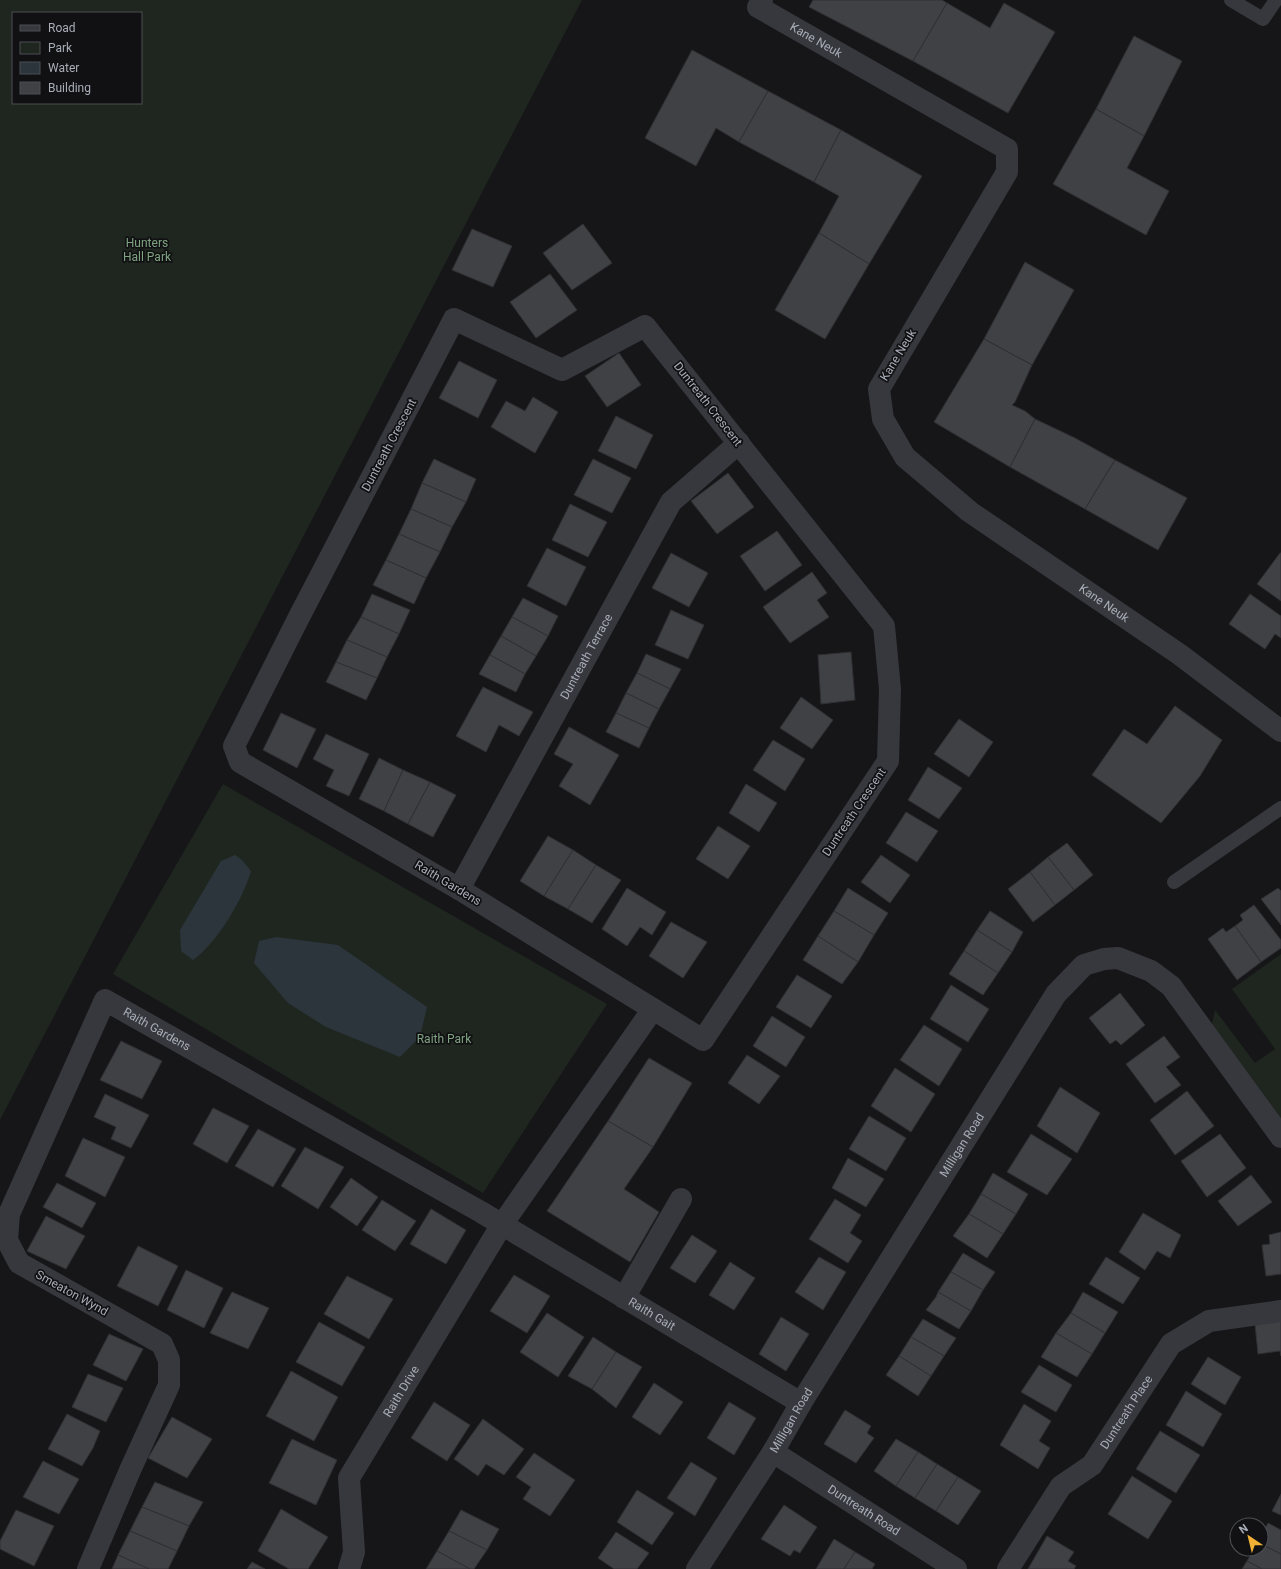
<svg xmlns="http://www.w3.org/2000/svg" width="1281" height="1569" viewBox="0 0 1281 1569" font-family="Roboto,sans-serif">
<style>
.green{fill:#1e261f;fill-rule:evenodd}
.water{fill:#2c353c}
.building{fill:#404145;stroke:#303034}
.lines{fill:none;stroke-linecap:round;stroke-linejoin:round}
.lane{stroke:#37383d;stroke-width:14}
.street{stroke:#37383d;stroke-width:22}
.labels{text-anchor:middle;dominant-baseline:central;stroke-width:3.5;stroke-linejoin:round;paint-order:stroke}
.street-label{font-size:12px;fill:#a8adb8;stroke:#111113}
.park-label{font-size:12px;fill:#7fa381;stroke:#111113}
</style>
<rect width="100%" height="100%" fill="#161618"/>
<g class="green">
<path d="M0 0H582L0 1120ZM13 13H141V103H13Z"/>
<polygon points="223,784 607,1004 483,1193 113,974"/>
<polygon points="1281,954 1281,1125 1211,1029 1215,1010 1255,1063 1275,1049 1232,989"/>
</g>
<g class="water">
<path d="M235 855 242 860 251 871C243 899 217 943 193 960L181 951 180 930 221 861Z"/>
<polygon points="276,937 338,945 427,1007 420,1037 400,1057 326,1027 288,1003 254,963 259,941"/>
</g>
<g class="building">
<polygon points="813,0 942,0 947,3 913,61 809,7"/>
<polygon points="947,3 990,28 1004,3 1055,32 1008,113 913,61"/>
<polygon points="1134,36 1182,61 1144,136 1096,109"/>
<polygon points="692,50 768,91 739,142 716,128 696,166 645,138"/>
<polygon points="768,91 841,130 814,182 739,142"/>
<polygon points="1096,109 1144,136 1127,168 1169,191 1146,235 1053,184"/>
<polygon points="841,130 922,176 869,264 819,233 839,196 814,182"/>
<polygon points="583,224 612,263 572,290 543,253"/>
<polygon points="472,229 512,246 493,287 452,270"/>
<polygon points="819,233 869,264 825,339 775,310"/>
<polygon points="1025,262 1074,290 1032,365 984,339"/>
<polygon points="550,274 577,310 536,338 510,302"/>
<polygon points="984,339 1032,365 1015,402 1012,405 1025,411 1035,419 1010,467 934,422"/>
<polygon points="619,353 641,385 607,407 585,376"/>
<polygon points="459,361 497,380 478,418 439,398"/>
<polygon points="533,397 558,412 535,453 491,427 506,401 525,411"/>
<polygon points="616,416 653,435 636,469 598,451"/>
<polygon points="1035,419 1075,438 1115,460 1085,509 1010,467"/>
<polygon points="434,459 476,479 466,502 422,483"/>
<polygon points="593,459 631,478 612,513 574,495"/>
<polygon points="1115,460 1187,498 1158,550 1085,509"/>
<polygon points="728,473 754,507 717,534 691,501"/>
<polygon points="422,483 466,502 452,527 411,509"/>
<polygon points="570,504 607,522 588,557 552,540"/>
<polygon points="411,509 452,527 440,552 399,534"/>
<polygon points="777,531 802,565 765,591 740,556"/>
<polygon points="399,534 440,552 426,578 386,560"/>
<polygon points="547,548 586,567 566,606 527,586"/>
<polygon points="671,553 708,573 689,607 652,588"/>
<polygon points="1280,553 1281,553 1281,601 1257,584"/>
<polygon points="386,560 426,578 414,604 373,585"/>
<polygon points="812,572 827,593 817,600 829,617 790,643 763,607"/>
<polygon points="372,594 410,610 399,634 361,617"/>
<polygon points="1250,594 1281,616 1281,638 1275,634 1265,649 1229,624"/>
<polygon points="523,598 558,616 548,636 512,617"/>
<polygon points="671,610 704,625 688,659 655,645"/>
<polygon points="361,617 399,634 387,657 347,640"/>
<polygon points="512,617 548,636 536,656 501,636"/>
<polygon points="501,636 536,656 525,674 490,655"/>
<polygon points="347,640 387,657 377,678 336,662"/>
<polygon points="851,652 855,700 821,704 818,655"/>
<polygon points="646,654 681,669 670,689 637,673"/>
<polygon points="490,655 525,674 516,692 479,674"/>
<polygon points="336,662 377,678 366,700 326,682"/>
<polygon points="637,673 670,689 659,709 626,693"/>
<polygon points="483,687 533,712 519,736 499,725 486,752 456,736"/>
<polygon points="626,693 659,709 649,728 616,713"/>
<polygon points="801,697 833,720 812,749 780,728"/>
<polygon points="1175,706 1222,740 1200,776 1161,823 1092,775 1124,729 1147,744"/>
<polygon points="281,713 316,729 297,768 263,750"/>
<polygon points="616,713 649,728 639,748 606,732"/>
<polygon points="959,719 993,742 969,777 934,754"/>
<polygon points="569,727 619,755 590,805 559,786 573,764 554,754"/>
<polygon points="326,734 369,754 349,796 326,786 334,770 313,759"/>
<polygon points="773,740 805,759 785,791 753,770"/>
<polygon points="379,758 403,770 384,811 359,799"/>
<polygon points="928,767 962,788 939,819 908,800"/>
<polygon points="403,770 430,782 408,824 384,811"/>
<polygon points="430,782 456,795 433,837 408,824"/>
<polygon points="746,784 777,803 759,832 729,813"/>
<polygon points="906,812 938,831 917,862 886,843"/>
<polygon points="718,826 750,846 728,879 696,859"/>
<polygon points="548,836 573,850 544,896 520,881"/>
<polygon points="1067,843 1093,875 1074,890 1048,857"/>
<polygon points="573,850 596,865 568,909 544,896"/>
<polygon points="881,855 910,875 890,903 861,882"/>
<polygon points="1048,857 1074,890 1055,905 1030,872"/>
<polygon points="596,865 621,880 592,923 568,909"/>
<polygon points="1030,872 1055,905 1033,922 1008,889"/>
<polygon points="627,888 666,912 652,935 640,927 627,946 602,929"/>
<polygon points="848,888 888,913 874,935 834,911"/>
<polygon points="1278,888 1281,891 1281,925 1261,899"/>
<polygon points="1254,905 1281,940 1281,948 1261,962 1235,926 1243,920 1240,915"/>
<polygon points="834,911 874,935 858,962 818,936"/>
<polygon points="990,911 1023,932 1012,952 977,930"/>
<polygon points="671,922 707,942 683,978 649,956"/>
<polygon points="1235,926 1261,962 1237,980 1208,939 1223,928 1226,932"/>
<polygon points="977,930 1012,952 998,973 964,951"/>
<polygon points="818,936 858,962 842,984 803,960"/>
<polygon points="964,951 998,973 983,995 949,974"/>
<polygon points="797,975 832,996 811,1028 776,1007"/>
<polygon points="951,985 989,1009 968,1042 930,1019"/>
<polygon points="1120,993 1145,1025 1121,1045 1116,1040 1110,1044 1089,1018"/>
<polygon points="772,1016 805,1037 786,1067 753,1046"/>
<polygon points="924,1025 962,1049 939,1086 900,1060"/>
<polygon points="1164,1036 1180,1057 1166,1067 1181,1085 1155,1103 1126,1064"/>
<polygon points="121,1041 162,1061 142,1099 100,1080"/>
<polygon points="747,1055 780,1076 759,1104 728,1083"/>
<polygon points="649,1058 692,1083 653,1147 608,1121"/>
<polygon points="895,1068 935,1094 911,1132 871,1106"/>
<polygon points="1060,1087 1100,1113 1077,1153 1037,1126"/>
<polygon points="1187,1091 1214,1126 1175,1155 1150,1120"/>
<polygon points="105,1094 149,1115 131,1148 111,1139 116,1127 94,1117"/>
<polygon points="213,1108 249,1126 227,1163 193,1144"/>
<polygon points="869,1116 906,1138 886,1171 849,1149"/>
<polygon points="608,1121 653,1147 624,1189 659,1212 630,1262 547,1211"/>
<polygon points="258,1129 296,1149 273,1187 235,1166"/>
<polygon points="1031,1134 1072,1159 1047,1195 1007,1172"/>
<polygon points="1220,1134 1246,1168 1207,1197 1181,1161"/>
<polygon points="83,1138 125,1157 105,1197 65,1176"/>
<polygon points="305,1147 344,1167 318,1209 281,1186"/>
<polygon points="848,1158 884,1179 866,1207 832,1188"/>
<polygon points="993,1173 1028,1194 1016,1214 981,1194"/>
<polygon points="1251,1175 1272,1202 1238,1226 1218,1201"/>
<polygon points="351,1178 378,1197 357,1226 330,1207"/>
<polygon points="57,1183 96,1203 82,1228 43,1207"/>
<polygon points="981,1194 1016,1214 1003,1234 969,1214"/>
<polygon points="835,1199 861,1215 850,1233 862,1241 848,1263 809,1239"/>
<polygon points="382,1200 416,1221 395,1251 362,1230"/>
<polygon points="431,1209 466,1230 446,1264 410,1244"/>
<polygon points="1143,1213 1181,1235 1170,1258 1157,1251 1145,1270 1119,1252"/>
<polygon points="969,1214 1003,1234 987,1258 953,1236"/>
<polygon points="46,1216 85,1236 66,1269 27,1251"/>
<polygon points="1281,1232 1281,1274 1266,1276 1262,1245 1270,1244 1269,1235"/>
<polygon points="692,1235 717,1251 695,1283 670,1268"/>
<polygon points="138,1246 178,1266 158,1306 117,1286"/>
<polygon points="963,1253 995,1272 983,1290 951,1272"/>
<polygon points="819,1257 846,1272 823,1310 795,1292"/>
<polygon points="1106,1257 1140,1278 1123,1304 1089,1284"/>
<polygon points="730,1262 755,1278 734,1310 709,1295"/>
<polygon points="186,1270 223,1288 204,1328 167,1310"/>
<polygon points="951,1272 983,1290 971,1311 938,1292"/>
<polygon points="514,1275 550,1296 527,1333 490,1311"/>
<polygon points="347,1276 393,1299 369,1339 324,1314"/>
<polygon points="232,1292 269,1308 248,1349 210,1333"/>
<polygon points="938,1292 971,1311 959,1329 926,1310 936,1297"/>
<polygon points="1083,1292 1118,1312 1105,1333 1071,1313"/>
<polygon points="547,1313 584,1337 558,1377 520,1352"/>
<polygon points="1071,1313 1105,1333 1092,1354 1056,1333"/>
<polygon points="781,1317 809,1334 786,1371 759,1354"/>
<polygon points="923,1319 956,1338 944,1356 911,1337"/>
<polygon points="1281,1320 1281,1356 1280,1351 1258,1354 1255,1324"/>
<polygon points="319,1322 365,1347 342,1386 296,1362"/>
<polygon points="1056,1333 1092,1354 1077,1377 1041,1357"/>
<polygon points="109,1334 143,1349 126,1381 93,1365"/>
<polygon points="593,1337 616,1352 592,1389 568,1376"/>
<polygon points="911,1337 944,1356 931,1376 899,1356"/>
<polygon points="616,1352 642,1367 616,1408 592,1389"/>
<polygon points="899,1356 931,1376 918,1396 886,1375"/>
<polygon points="1208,1357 1241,1377 1225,1405 1191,1384"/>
<polygon points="1039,1365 1072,1385 1056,1412 1021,1392"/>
<polygon points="291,1371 338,1397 314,1441 266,1416"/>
<polygon points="88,1374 123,1388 106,1422 72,1407"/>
<polygon points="654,1383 683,1402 660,1435 632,1417"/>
<polygon points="1186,1391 1222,1414 1203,1447 1166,1425"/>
<polygon points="434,1402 470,1425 447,1461 411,1438"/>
<polygon points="729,1402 756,1418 734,1455 707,1438"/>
<polygon points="1024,1404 1051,1421 1039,1441 1050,1448 1038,1469 1000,1445"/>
<polygon points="845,1410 871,1426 867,1433 874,1438 856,1463 824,1444"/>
<polygon points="67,1414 100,1431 93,1448 82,1466 48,1449"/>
<polygon points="172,1417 212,1439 187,1478 148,1458"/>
<polygon points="483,1419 524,1449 504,1475 486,1464 478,1476 454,1459"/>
<polygon points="1160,1431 1200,1455 1176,1493 1136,1469"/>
<polygon points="292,1439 337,1460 316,1505 269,1483"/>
<polygon points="896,1439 918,1452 896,1486 874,1471"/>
<polygon points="918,1452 937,1464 915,1498 896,1486"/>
<polygon points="534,1453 575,1480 550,1516 523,1499 531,1487 516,1477"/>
<polygon points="43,1461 79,1479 59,1514 23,1497"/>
<polygon points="691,1462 717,1478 695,1516 667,1498"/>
<polygon points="937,1464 958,1477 936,1511 915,1498"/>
<polygon points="1132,1476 1172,1501 1148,1539 1108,1514"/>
<polygon points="958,1477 981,1491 958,1525 936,1511"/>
<polygon points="155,1482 203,1502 189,1526 142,1507"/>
<polygon points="637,1490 674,1513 652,1545 617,1522"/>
<polygon points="1281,1494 1281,1515 1272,1511"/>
<polygon points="784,1505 817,1527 800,1553 794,1550 790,1556 761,1539"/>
<polygon points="142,1507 189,1526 177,1551 130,1531"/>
<polygon points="281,1509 328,1537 308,1569 289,1569 258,1551"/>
<polygon points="16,1510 54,1526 34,1566 0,1549 0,1541"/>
<polygon points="461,1510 499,1529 487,1550 449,1531"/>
<polygon points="1268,1523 1281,1530 1281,1554 1261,1544 1261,1536"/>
<polygon points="130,1531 177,1551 168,1569 149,1569 118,1555"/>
<polygon points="449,1531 487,1550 474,1569 470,1569 437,1551"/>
<polygon points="616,1532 649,1553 637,1569 614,1569 598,1558"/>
<polygon points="1047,1536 1074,1552 1068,1561 1076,1566 1074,1569 1028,1569"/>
<polygon points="834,1539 855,1552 844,1569 816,1569"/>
<polygon points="1261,1544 1281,1554 1281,1569 1262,1569 1247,1561 1254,1549 1261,1549"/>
<polygon points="437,1551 470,1569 426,1569"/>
<polygon points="855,1552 875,1564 872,1569 844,1569"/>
<polygon points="118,1555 149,1569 112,1569"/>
<polygon points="1247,1561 1262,1569 1242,1569"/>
<polygon points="252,1562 265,1569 247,1569"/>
</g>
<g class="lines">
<g class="lane">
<polyline points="1231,0 1263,19 1276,0"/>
<polyline points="1174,882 1281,808"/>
</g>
<g class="street">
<path id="s1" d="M762 0 758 7 1007 149V172L879 389 883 419 905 457 970 512 1179 654 1281 731"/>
<polygon points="454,319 562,370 645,326 884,626 890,689 888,761 703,1040 459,889 240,762 234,746 297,621"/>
<path id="s2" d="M459 889 671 502 739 443"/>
<polyline points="624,1298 681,1199"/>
<path id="s3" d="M773 1452 956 1569"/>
<path id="s4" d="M88 1569 131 1468 169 1385V1360L162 1344 19 1263 7 1240 9 1214 105 1000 481 1212 801 1403"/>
<path id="s5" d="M349 1569 354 1552 349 1478 501 1226 653 1009"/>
<path id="s6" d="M697 1569 773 1452 801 1403 1056 994 1084 965 1104 959 1118 958 1151 971 1171 986 1281 1137"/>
<path id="s7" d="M1008 1569 1061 1486 1092 1465 1171 1344 1209 1321 1281 1311"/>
</g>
</g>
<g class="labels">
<g class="street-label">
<text stroke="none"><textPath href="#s1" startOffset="75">Kane Neuk</textPath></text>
<text transform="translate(898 355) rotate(-59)">Kane Neuk</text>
<text transform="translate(708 404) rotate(52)">Duntreath Crescent</text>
<text transform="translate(389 445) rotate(-62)">Duntreath Crescent</text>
<text stroke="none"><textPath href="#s1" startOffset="891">Kane Neuk</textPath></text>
<text stroke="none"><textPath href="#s2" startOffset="265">Duntreath Terrace</textPath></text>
<text transform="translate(854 812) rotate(-56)">Duntreath Crescent</text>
<text transform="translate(448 883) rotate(31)">Raith Gardens</text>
<text stroke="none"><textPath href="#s4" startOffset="754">Raith Gardens</textPath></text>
<text stroke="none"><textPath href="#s6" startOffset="500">Milligan Road</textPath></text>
<text transform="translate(72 1293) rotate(29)">Smeaton Wynd</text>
<text stroke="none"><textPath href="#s4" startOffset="1325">Raith Gait</textPath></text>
<text stroke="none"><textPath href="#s5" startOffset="193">Raith Drive</textPath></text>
<text stroke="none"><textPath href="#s7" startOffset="199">Duntreath Place</textPath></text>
<text stroke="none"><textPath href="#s6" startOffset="176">Milligan Road</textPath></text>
<text stroke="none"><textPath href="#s3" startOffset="108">Duntreath Road</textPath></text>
</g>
<g class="park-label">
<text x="147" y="243">Hunters<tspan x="147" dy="14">Hall Park</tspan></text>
<text x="444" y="1039">Raith Park</text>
</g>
</g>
<rect x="12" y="12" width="130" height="92" fill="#111113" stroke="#4d4f55"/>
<rect x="20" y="25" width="20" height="6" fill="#37383d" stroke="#4d4f55"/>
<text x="48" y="32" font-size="12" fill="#a8adb8">Road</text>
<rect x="20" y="42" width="20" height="12" fill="#1e261f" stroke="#4d4f55"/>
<text x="48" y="52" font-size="12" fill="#a8adb8">Park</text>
<rect x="20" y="62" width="20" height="12" fill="#2c353c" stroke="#4d4f55"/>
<text x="48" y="72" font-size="12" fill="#a8adb8">Water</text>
<rect x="20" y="82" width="20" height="12" fill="#404145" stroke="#4d4f55"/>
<text x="48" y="92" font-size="12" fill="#a8adb8">Building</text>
<g transform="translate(1249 1537) rotate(325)"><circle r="19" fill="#111113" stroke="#4d4f55"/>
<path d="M0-3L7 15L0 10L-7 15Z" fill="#f2b134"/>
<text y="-6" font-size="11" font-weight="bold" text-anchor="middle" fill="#a8adb8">N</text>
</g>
</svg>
